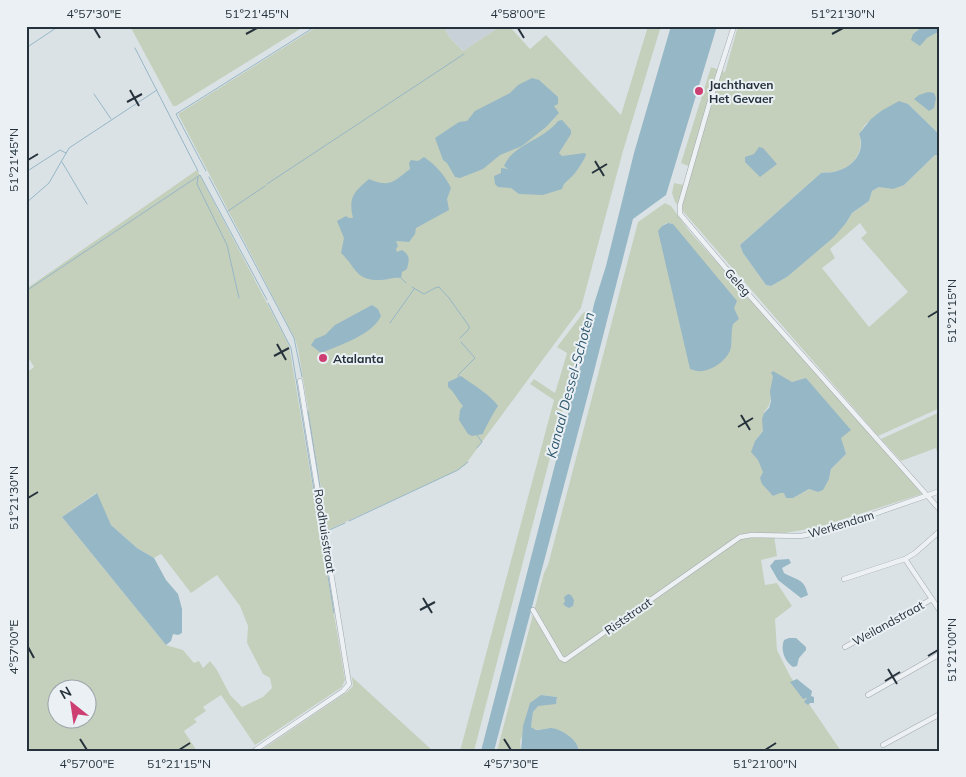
<svg xmlns="http://www.w3.org/2000/svg" width="966" height="777" viewBox="0 0 966 777" font-family="Mulish,sans-serif">
<style>
.built{fill:#c9d1d8}
.green{fill:#c5d0bc;fill-rule:evenodd}
.water{fill:#96b7c6}
.lines{fill:none;stroke-linecap:round;stroke-linejoin:round}
.stream{stroke:#96b7c6;stroke-width:1}
.street-casing{stroke:#a1aab0;stroke-width:5.5}
.street{stroke:#eef1f4;stroke-width:4.5}
.ticks{fill:none;stroke:#25323c;stroke-width:2}
.poi-dot{fill:#cd3e71;stroke:#eaf0f4;stroke-width:2}
.labels{text-anchor:middle;dominant-baseline:central;stroke-width:4;stroke-linejoin:round;paint-order:stroke}
.poi-label{font-size:12px;font-weight:bold;fill:#25323c;stroke:#eaf0f4;text-anchor:start}
.street-label{font-size:12px;fill:#25323c;stroke:#eaf0f4}
.water-label{font-size:14px;font-style:italic;fill:#30596f;stroke:#eaf0f4}
.neatline{fill:none;stroke:#25323c;stroke-width:2}
.ticks-label{font-size:12px;text-anchor:middle;fill:#25323c}
</style>
<rect width="100%" height="100%" fill="#dbe2e6"/>
<polygon class="built" points="443,26 501,26 463,51 450,38"/>
<g class="green">
<polygon points="130,26 305,26 176,106 173,106"/>
<polygon points="318,26 443,26 450,38 463,51 501,26 509,26 530,49 546,35 621,115 648,26 661,26 623,151 581,308 465,465 456,471 328,530 298,349 295,339 178,114"/>
<path d="M738 26H923L913 34 927 38 940 31V135L908 104 881 111 865 125 859 134C865 150 854 167 837 171 832 173 827 172 821 173L740 245 743 253 766 285 771 286 787 277 846 223 852 213 869 201 872 191 879 187 904 185 935 155 940 156V408L878 436 675 202 672 193 674 183 684 185 691 167 681 163 711 67 725 72ZM860 223 867 233 861 238 908 292 869 327 822 268 835 258 830 249Z"/>
<path d="M197 170 289 345 345 680 342 687 255 745 221 695 203 707 206 711 194 719 197 722 184 731 197 751H26V373L34 367 26 354V289ZM96 493 111 525 137 548 154 558 161 554 191 593 217 575 240 606 248 626 247 643 263 674 270 678 272 688 263 697 242 707 230 695 217 670 210 661 203 668 199 661 194 663 183 650 166 645 62 517ZM58 690H88V720H58Z"/>
<path d="M665 203 671 206 690 232 894 460 922 494 819 527 774 535 777 556 761 560 765 585 777 583 792 606 775 619 777 650 790 676 841 751H579L578 746 553 728 536 730 531 727 533 712 538 705 556 703 557 697 541 695 520 741 521 751H497L544 573 548 565 638 222ZM667 223 673 224 739 319 733 323 731 332V349L662 226ZM773 376 792 382 802 380 846 432 840 438 846 454 831 469 829 479 818 492 809 489 793 498H786L785 493H780C764 473 758 467 755 441L763 431 764 412C774 403 770 390 773 376Z"/>
<polygon points="588,311 474,751 460,751 554,400 530,384 534,379 555,393 567,353 557,347 583,313"/>
<polygon points="940,412 940,451 937,452 936,448 901,461 881,439"/>
<polygon points="352,677 433,751 260,751 347,692 353,686"/>
</g>
<g class="water">
<polygon points="671,26 717,26 666,195 633,219 590,387 494,751 481,751 581,364 594,304 606,266 634,153"/>
<polygon points="923,26 940,26 940,31 927,38 920,46 911,40 913,34"/>
<polygon points="532,78 539,80 558,97 558,104 554,106 559,113 546,127 522,146 500,155 483,169 460,178 455,177 447,163 443,160 435,138 459,122 467,121 475,111 510,93 518,85"/>
<polygon points="928,92 934,93 936,98 934,108 929,111 914,99 919,95"/>
<path d="M899 101 908 104 940 135V156L935 155 904 185 893 189 879 187 872 191 869 201 852 213 846 223 834 237 787 277 771 286 766 285 743 253 740 245 821 173C827 172 832 173 837 171 854 167 866 150 859 134L871 119 881 111Z"/>
<path d="M562 120 571 130V134L559 153 562 156 585 153 586 155C583 162 579 167 575 173 570 180 564 181 562 189L543 195 519 194 511 188 498 187 495 184 494 176 501 173V168L508 169 504 166C513 144 544 140 558 121Z"/>
<polygon points="759,147 763,148 777,164 760,177 745,162 745,157 754,154"/>
<path d="M424 157C436 165 445 176 451 188L447 199 449 210 416 228 415 234 409 242 396 241 398 246 396 249 397 252 402 250C411 256 409 260 407 269L402 272 401 278C392 277 389 280 381 280 355 281 357 268 341 253L344 238 337 221 346 216 349 218H353C348 197 354 192 369 179 390 188 393 182 410 169L409 163 411 160 418 161Z"/>
<path d="M668 223 673 224 737 301 734 308 739 319 733 324C731 332 732 339 731 347 729 359 713 370 702 371 698 372 694 370 690 369L658 231 662 226Z"/>
<path d="M372 305 378 309 381 316C372 335 340 345 321 353L311 345 315 339 325 335 335 325Z"/>
<polygon points="773,371 792,382 806,378 851,430 841,438 846,454 831,469 829,479 823,490 818,492 809,489 793,498 786,498 784,493 780,493 773,496 762,484 760,478 763,472 758,460 751,452 755,441 763,431 762,419 764,413 769,408 771,401 770,391 773,376 771,373"/>
<path d="M461 376C472 384 492 396 498 406 495 410 484 430 483 434L472 436 468 434 459 420 460 410 463 406C457 399 455 393 448 387V382Z"/>
<polygon points="97,493 111,525 137,548 154,558 166,580 178,594 182,609 182,633 178,635 173,634 171,641 166,645 62,517"/>
<path d="M789 559 791 563 782 568 784 573C798 581 804 578 808 595L801 598 778 580 770 566 775 560Z"/>
<polygon points="568,594 571,595 574,600 573,606 569,608 565,606 563,603 565,602 564,597"/>
<path d="M789 638H796L806 647V650L799 658 797 666 793 667C785 662 780 650 784 640Z"/>
<polygon points="797,679 812,691 811,696 814,697 814,703 810,703 808,705 804,702 807,698 803,699 790,682"/>
<path d="M541 695 557 697 556 704 538 706 533 712 531 727 536 730C541 730 548 728 552 728 563 730 578 740 579 751H521L523 726 530 703Z"/>
</g>
<g class="lines">
<g class="stream">
<polyline points="26,48 59,26"/>
<polyline points="135,48 198,171"/>
<polyline points="94,94 111,119"/>
<polyline points="62,162 87,204"/>
<polyline points="206,171 176,114 316,26"/>
<polyline points="26,172 60,150 66,153"/>
<polyline points="198,177 197,184 227,245 239,298"/>
<polyline points="209,177 294,338 302,377"/>
<polyline points="267,184 464,54"/>
<polyline points="26,203 49,183 69,148 157,90"/>
<polyline points="228,211 265,186"/>
<polyline points="401,278 406,283"/>
<polyline points="412,287 424,294 435,288 439,287 449,298 469,326 469,329 460,338"/>
<polyline points="26,291 200,175 267,300"/>
<polyline points="268,303 291,348 334,613"/>
<polyline points="390,323 414,289"/>
<polyline points="458,377 459,374 475,358 461,342"/>
<polyline points="308,411 327,531 345,523"/>
<polyline points="477,435 482,442 477,448"/>
<polyline points="349,521 458,470 468,462"/>
</g>
<g class="street-casing">
<g id="street">
<polyline points="734,26 710,101 680,205 680,214 734,278 940,510"/>
<polyline points="905,559 940,611"/>
<polyline points="844,579 905,559 915,553 940,531"/>
<polyline points="533,610 561,658 565,660 740,537 752,535 801,536 825,531 940,491"/>
<polyline points="845,647 932,599"/>
<polyline points="868,695 940,654"/>
<polyline points="883,745 940,714"/>
<polyline points="254,751 343,691 349,684 300,381"/>
</g>
</g>
<use href="#street" class="street"/>
</g>
<path class="ticks" d="M94 28 100 38M518 28 524 38M246 34 257 28M832 34 843 28M130 90 139 106M127 102 142 94M28 160 38 154M595 161 604 176M592 173 607 164M928 317 938 311M277 344 286 360M274 356 289 348M741 415 750 430M738 427 753 418M28 498 38 492M423 598 432 613M420 610 435 602M28 647 34 658M928 656 938 650M888 669 897 684M885 681 900 672M80 739 87 750M504 739 511 750M179 750 190 743M765 750 776 743"/>
<g class="poi-dot">
<circle cx="699" cy="91" r="5"/>
<circle cx="323" cy="358" r="5"/>
</g>
<g class="labels">
<g class="poi-label">
<text x="709" y="84">Jachthaven<tspan x="709" dy="14">Het Gevaer</tspan></text>
<text x="333" y="358">Atalanta</text>
</g>
<g class="street-label">
<text transform="translate(738 282) rotate(48)">Geleg</text>
<text transform="translate(841 524) rotate(-17)">Werkendam</text>
<text transform="translate(325 531) rotate(81)">Roodhuisstraat</text>
<text transform="translate(628 616) rotate(-35)">Riststraat</text>
<text transform="translate(888 623) rotate(-29)">Weilandstraat</text>
</g>
<g class="water-label">
<text transform="translate(570 385) rotate(-75)">Kanaal Dessel-Schoten</text>
</g>
</g>
<rect width="966" height="777" fill="none" stroke="#eaf0f4" stroke-width="55"/>
<g transform="translate(72 704) rotate(330)"><circle r="24" fill="#eaf0f4" stroke="#9ba4aa"/>
<path d="M0-4L9 19L0 12L-9 19Z" fill="#cd3e71"/>
<text y="-8" font-size="14" font-weight="bold" text-anchor="middle" fill="#25323c">N</text>
</g>
<rect x="28" y="28" width="910" height="722" class="neatline"/>
<g class="ticks-label">
<text x="94" y="18">4°57'30"E</text>
<text x="257" y="18">51°21'45"N</text>
<text x="518" y="18">4°58'00"E</text>
<text x="843" y="18">51°21'30"N</text>
<text transform="translate(14 160) rotate(-90)" y="4">51°21'45"N</text>
<text transform="translate(952 311) rotate(-90)" y="4">51°21'15"N</text>
<text transform="translate(14 498) rotate(-90)" y="4">51°21'30"N</text>
<text transform="translate(14 647) rotate(-90)" y="4">4°57'00"E</text>
<text transform="translate(952 650) rotate(-90)" y="4">51°21'00"N</text>
<text x="87" y="768">4°57'00"E</text>
<text x="179" y="768">51°21'15"N</text>
<text x="511" y="768">4°57'30"E</text>
<text x="765" y="768">51°21'00"N</text>
</g>
</svg>
